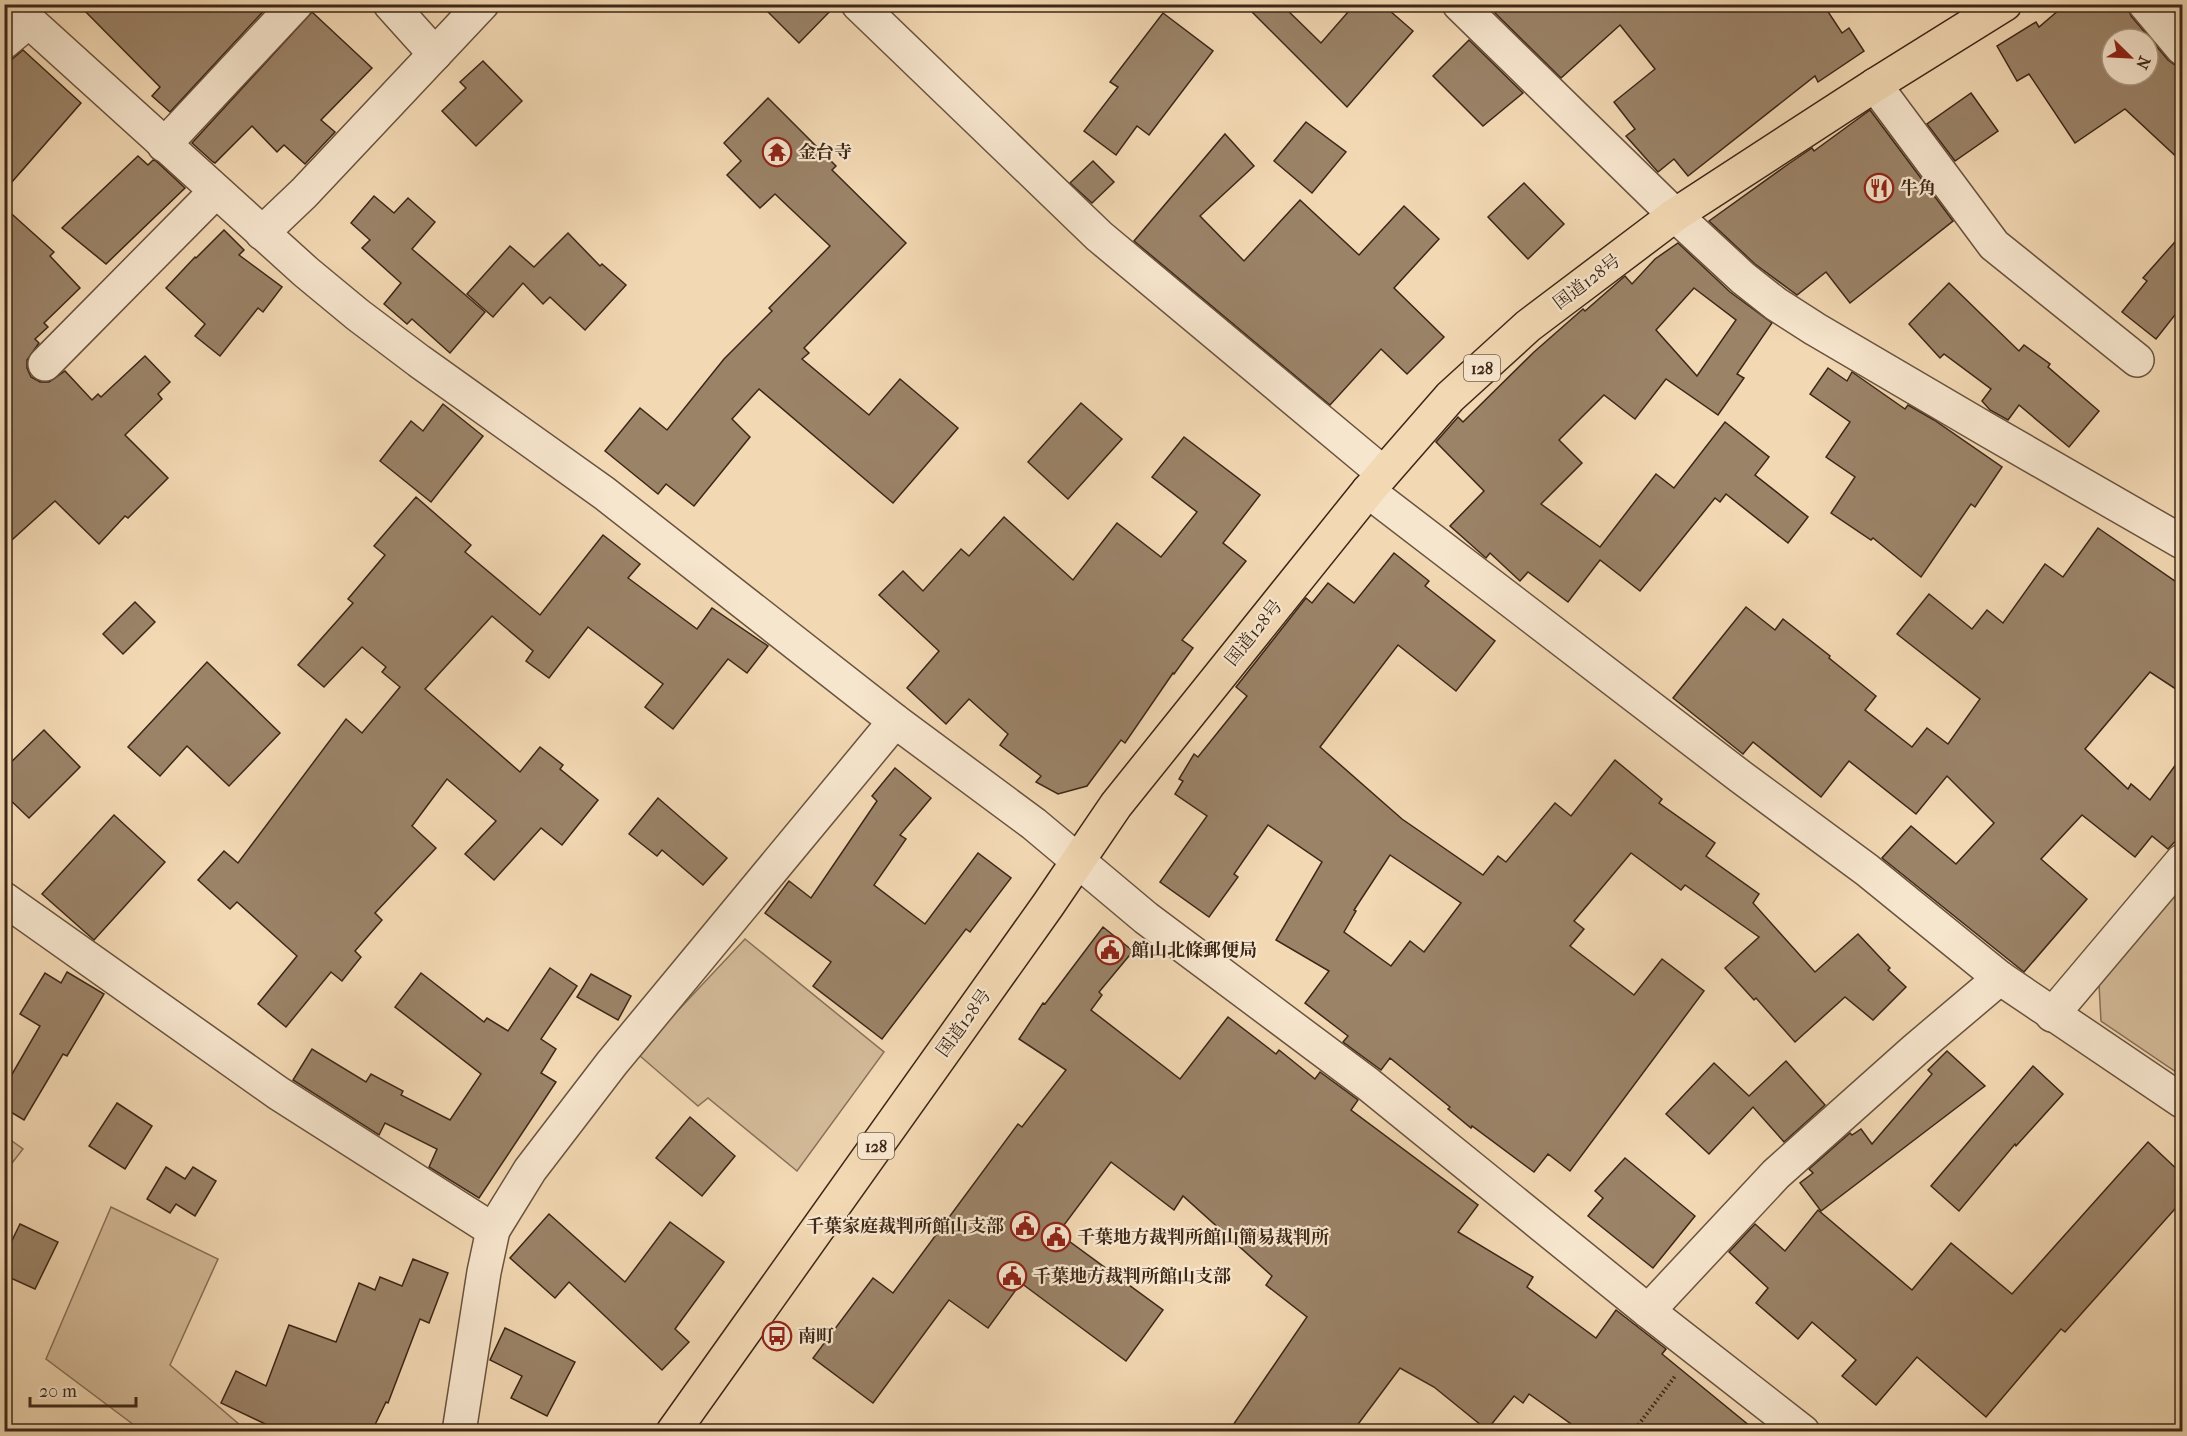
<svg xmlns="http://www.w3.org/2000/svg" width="2187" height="1436" viewBox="0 0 2187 1436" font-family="'IM FELL French Canon','Noto Serif JP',serif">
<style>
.green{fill:#d3ba98;stroke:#887058;stroke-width:1.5}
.building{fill:#9b8368;stroke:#3d2717;stroke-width:1.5;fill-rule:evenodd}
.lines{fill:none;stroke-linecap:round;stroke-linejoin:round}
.minor-casing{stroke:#6a533e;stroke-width:36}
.highway-casing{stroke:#3d2717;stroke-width:36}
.path{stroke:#3d2717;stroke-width:4;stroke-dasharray:1.5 3;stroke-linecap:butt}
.minor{stroke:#f7e6ce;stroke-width:33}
.highway{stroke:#f2d8b3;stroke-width:33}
.labels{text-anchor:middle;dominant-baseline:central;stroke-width:4.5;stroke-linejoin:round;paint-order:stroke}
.shield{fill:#f7e6ce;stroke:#75604e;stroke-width:1.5}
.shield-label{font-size:16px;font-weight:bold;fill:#3d2717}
.poi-label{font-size:18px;font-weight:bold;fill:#3d2717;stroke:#f7e6ce;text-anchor:start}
.street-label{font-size:18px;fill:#3d2717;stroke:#f7e6ce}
</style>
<rect width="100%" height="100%" fill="#f2d8b3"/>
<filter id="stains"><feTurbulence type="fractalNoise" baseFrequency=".00333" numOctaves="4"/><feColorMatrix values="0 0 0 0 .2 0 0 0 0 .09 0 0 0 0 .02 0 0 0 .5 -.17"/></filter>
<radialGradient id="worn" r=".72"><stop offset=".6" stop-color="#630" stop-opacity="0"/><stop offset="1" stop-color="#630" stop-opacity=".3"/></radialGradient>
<g class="green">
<polygon points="2182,882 2182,1076 2101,1021 2099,984"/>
<polygon points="745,939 884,1052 797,1171 708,1098 698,1106 640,1056 670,1019"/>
<polygon points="5,1136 23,1149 5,1172"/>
<polygon points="111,1207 218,1259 170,1365 247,1431 142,1431 46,1359"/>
</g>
<g class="building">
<polygon points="78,4 270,4 170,112 152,96 160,87"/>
<polygon points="760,4 837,4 799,43"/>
<polygon points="1253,4 1281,4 1321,43 1355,4 1382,4 1413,31 1347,107 1249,9"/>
<polygon points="1503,4 1823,4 1842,33 1849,28 1864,51 1818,82 1815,76 1688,176 1674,159 1658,172 1626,136 1635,129 1614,102 1655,69 1620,25 1561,78 1495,13"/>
<path d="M2066 4H2127L2131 16 2168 60 2175 65 2182 66V162L2125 109 2075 143 2029 74 2017 81 1997 46 2036 22 2039 27ZM2112 39H2148V75H2112Z"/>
<polygon points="2170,4 2182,4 2182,19"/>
<polygon points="312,12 372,68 321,120 335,132 305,164 284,145 277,152 252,126 215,163 213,162 192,143"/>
<polygon points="1163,13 1213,51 1149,135 1137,126 1116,155 1084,131 1118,87 1110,82"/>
<polygon points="1469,40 1523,93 1483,126 1433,76"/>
<polygon points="23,50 81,103 4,191 4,66"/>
<polygon points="483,61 522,101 476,146 442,111 466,88 460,82"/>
<polygon points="1971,93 1998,131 1955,161 1927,124"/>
<polygon points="768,98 836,166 832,170 906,243 804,348 809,353 802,359 869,415 900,379 958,428 893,503 759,389 732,419 750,437 694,506 666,484 658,494 605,451 640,408 667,430 724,359 772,311 769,308 830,246 775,194 760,208 727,175 741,161 724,143"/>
<polygon points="1870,110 1953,221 1850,303 1826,272 1797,295 1755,264 1709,221 1787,165 1812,148 1814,151"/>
<polygon points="1306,122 1346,152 1312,193 1274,161"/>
<polygon points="1225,134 1254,166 1200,216 1244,261 1300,200 1359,255 1404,206 1439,239 1394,288 1444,337 1407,374 1381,349 1330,405 1134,241"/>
<polygon points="138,156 148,165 153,160 156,161 185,188 106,264 62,228"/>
<polygon points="1093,161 1114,182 1092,203 1070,183"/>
<polygon points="1524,183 1564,224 1528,259 1488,217"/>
<polygon points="374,196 394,213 408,198 435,222 412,249 485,312 450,353 412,319 407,324 384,304 401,283 362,248 370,240 351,223"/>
<polygon points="4,207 54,252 50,256 80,288 44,323 48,327 35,339 39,343 27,360 27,368 31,377 40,382 49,382 65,371 92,400 98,394 101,397 145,356 170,382 158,394 162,399 125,435 168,478 128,518 125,516 99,544 55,501 4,547"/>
<polygon points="224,230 244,250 239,255 282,287 263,312 258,308 220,356 195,336 205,324 166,288 195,257 196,258"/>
<polygon points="568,233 600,266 602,264 626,285 585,330 550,297 543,304 523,283 493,317 467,294 510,246 534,267"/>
<polygon points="2182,234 2182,306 2156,339 2122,312 2147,281 2143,278"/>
<path d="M1678 243 1730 292 1772 323 1737 374 1744 378 1718 415 1666 379 1635 419 1604 395 1559 440 1582 463 1541 504 1600 547 1656 474 1674 488 1725 422 1769 457 1755 475 1808 517 1788 543 1726 494 1720 502 1715 498 1640 591 1600 560 1568 602 1528 572 1520 581 1490 553 1486 558 1450 526 1484 491 1436 442 1458 417 1463 422 1534 352 1583 309 1585 311 1625 276 1632 284 1655 259ZM1694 288 1736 320 1697 376 1656 330Z"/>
<polygon points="1949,283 2019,351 2024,345 2050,364 2048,367 2099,411 2069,447 2019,405 2008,420 1990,410 1982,401 1991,389 1944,354 1940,358 1909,324"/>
<polygon points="1828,368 1847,381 1852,372 1905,409 1908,405 1934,420 2002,467 1975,507 1971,504 1921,577 1873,538 1871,540 1831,513 1855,477 1826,457 1850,422 1810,394"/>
<polygon points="1081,403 1122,439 1068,499 1028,462"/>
<polygon points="443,404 483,436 431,502 380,461 411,421 423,431"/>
<polygon points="1184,437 1260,495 1223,543 1246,561 1182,640 1193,648 1174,674 1173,673 1125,743 1121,740 1087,786 1058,794 1036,782 1041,776 1000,745 1008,734 969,699 946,724 907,688 939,651 879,595 903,571 923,591 961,549 969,556 1004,517 1073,580 1117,523 1161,557 1197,512 1152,477"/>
<polygon points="416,497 471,545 465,552 540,615 603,535 640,564 628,578 697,629 712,608 768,646 747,673 728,659 673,729 645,707 663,684 588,627 549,678 526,661 533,651 492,616 425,689 520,772 540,747 563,765 560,769 598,800 562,845 541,828 494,880 465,854 496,821 447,779 412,826 436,848 375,913 382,920 355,951 361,957 342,981 331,972 286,1027 258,1004 297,956 237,902 230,909 198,880 224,851 238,863 346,719 362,733 400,687 382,672 386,667 362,647 324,687 298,665 353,603 348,599 385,555 374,546"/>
<polygon points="2098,528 2182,586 2182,693 2150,672 2085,749 2128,789 2131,784 2150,800 2182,756 2182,834 2168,849 2152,836 2135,857 2082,815 2041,859 2087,899 2024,972 1882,858 1911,826 1956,864 1994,823 1947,776 1916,814 1849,761 1821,797 1753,742 1743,754 1673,698 1746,607 1775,630 1783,619 1830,656 1829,658 1876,696 1865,710 1912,747 1927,728 1948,744 1980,699 1897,634 1929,594 1972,629 1987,610 2003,623 2045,564 2063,577"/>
<path d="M1394 553 1429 581 1425 586 1495 641 1456 691 1398 645 1320 747 1402 819 1483 875 1498 856 1506 862 1555 803 1571 816 1615 760 1662 799 1659 803 1715 843 1706 856 1759 894 1753 903 1815 972 1858 934 1890 968 1888 970 1906 987 1873 1020 1845 997 1795 1042 1756 998 1754 1000 1725 968 1759 937 1685 885 1681 890 1631 853 1574 921 1584 929 1570 946 1634 995 1662 959 1704 991 1570 1171 1548 1154 1534 1172 1472 1126 1471 1128 1448 1109 1450 1107 1390 1058 1381 1070 1343 1042 1348 1036 1305 1003 1329 971 1276 940 1322 862 1268 825 1234 874 1238 877 1209 917 1160 882 1207 816 1175 794 1183 781 1179 779 1194 754 1198 757 1247 696 1236 687 1306 598 1312 603 1328 583 1354 603ZM1390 855 1461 903 1424 952 1410 941 1391 966 1344 932 1356 911 1354 910Z"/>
<polygon points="135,602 155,622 123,654 103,634"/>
<polygon points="207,662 280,733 229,786 187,746 160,776 128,747"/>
<polygon points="44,730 80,767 29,818 4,794 4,769"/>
<polygon points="895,768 931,798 900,835 906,839 874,885 925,924 978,853 1011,878 970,932 966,929 882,1039 813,986 831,962 765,913 789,881 811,898 877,801 872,796"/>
<polygon points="658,798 727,858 703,885 662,850 657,856 629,834"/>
<polygon points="114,815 165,862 94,940 42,894"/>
<polygon points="1103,927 1133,951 1099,992 1102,995 1091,1010 1180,1079 1228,1017 1276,1054 1279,1050 1315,1079 1320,1072 1358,1100 1351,1110 1478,1205 1458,1232 1533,1277 1527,1287 1596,1338 1616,1310 1666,1349 1662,1354 1756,1431 1581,1431 1529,1394 1523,1403 1514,1396 1487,1430 1434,1387 1400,1368 1353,1431 1229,1431 1307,1317 1266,1285 1272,1276 1183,1196 1174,1210 1111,1162 1058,1233 1163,1310 1126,1361 1021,1283 988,1328 949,1300 873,1403 813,1358 873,1278 893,1293 1018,1124 1022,1127 1066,1070 1019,1039 1043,1003 1045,1004"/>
<polygon points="550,968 577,986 541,1039 556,1049 541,1073 556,1082 479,1198 429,1167 437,1149 385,1123 379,1135 293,1080 312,1049 366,1082 371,1074 403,1091 401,1095 450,1120 481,1074 395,1007 421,973 484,1022 487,1018 508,1031"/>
<polygon points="67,972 104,994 67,1056 63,1054 24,1120 4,1108 4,1088 40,1026 20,1014 45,973 61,983"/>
<polygon points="591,974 631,996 618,1020 577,997"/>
<polygon points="1947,1051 1985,1086 1821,1211 1800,1183 1813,1173 1809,1169 1850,1133 1852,1135 1861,1129 1872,1144 1932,1074 1928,1070"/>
<polygon points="1786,1061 1825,1105 1784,1142 1753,1107 1709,1154 1666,1114 1714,1063 1749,1096"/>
<polygon points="2033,1066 2063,1094 2016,1146 2015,1144 1959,1211 1931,1186"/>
<polygon points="117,1103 152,1126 125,1169 89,1146"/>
<polygon points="690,1117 735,1156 702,1196 656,1158"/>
<polygon points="2148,1142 2182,1174 2182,1201 2065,1332 2061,1329 1986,1417 1917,1357 1876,1405 1842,1376 1856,1360 1812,1322 1798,1339 1756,1303 1768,1288 1729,1252 1755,1224 1785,1251 1818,1210 1912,1290 1951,1243 2012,1294"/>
<polygon points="1625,1158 1695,1216 1653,1268 1588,1216 1603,1198 1595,1191"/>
<polygon points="166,1167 185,1179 193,1167 216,1181 195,1216 176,1204 170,1213 147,1199"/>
<polygon points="549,1214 625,1282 670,1222 724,1262 675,1329 689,1342 662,1370 569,1282 555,1298 510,1258"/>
<polygon points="20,1224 58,1242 35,1289 4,1275 4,1257"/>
<polygon points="413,1259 448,1273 429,1323 420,1319 388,1403 386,1402 372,1431 280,1431 221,1403 236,1371 266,1386 289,1325 336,1342 359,1283 375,1290 380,1277 402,1286"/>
<polygon points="505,1328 575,1362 547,1416 511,1398 522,1376 490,1360"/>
</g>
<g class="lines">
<g class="minor-casing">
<g id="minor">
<polyline points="10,4 306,272 358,315 419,361 604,493 895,721 1034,824 1146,918 1368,1084 1648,1311 1803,1432"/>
<polyline points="390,4 435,54"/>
<polyline points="858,4 1099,236 1383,473"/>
<polyline points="1459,4 1675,215 1743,278 1776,304 1815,329 1989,431 2182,542"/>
<polyline points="2145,4 2182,48"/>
<polyline points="4,42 28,22"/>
<polyline points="1875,85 1994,245 2137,360"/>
<polyline points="164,145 296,4"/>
<polyline points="262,233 304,193 482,4"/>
<polyline points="45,364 216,191"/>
<polyline points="1368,491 1741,777 1867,870 2000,978 2182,1101"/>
<polyline points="4,899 278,1093 493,1230"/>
<polyline points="2052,1015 2182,861"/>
<polyline points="1648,1311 1776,1174 1916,1049 2000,978"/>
<polyline points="459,1432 484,1272 493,1230 530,1170 612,1063 895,721"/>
</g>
</g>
<g class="highway-casing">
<polyline id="highway" points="673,1432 1048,905 1116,805 1368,491 1450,397 1528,326 1675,215 1875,85 2005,4"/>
</g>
<polyline class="path" points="1633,1432 1676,1375"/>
<use href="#minor" class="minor"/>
<use href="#highway" class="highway"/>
</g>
<defs>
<g id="temple-ring" transform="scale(1.5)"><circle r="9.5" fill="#f7e6ce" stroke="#8f2418" stroke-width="1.5"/><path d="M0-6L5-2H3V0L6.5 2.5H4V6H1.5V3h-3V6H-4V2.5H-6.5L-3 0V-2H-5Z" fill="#8f2418"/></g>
<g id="restaurant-ring" transform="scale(1.5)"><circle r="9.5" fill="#f7e6ce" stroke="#8f2418" stroke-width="1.5"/><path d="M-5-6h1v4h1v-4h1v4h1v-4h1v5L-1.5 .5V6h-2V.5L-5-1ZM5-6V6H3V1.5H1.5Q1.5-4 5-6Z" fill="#8f2418"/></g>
<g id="civic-ring" transform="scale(1.5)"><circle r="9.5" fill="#f7e6ce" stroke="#8f2418" stroke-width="1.5"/><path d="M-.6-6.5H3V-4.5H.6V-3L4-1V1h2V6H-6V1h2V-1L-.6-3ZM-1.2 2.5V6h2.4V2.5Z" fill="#8f2418"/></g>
<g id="bus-ring" transform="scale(1.5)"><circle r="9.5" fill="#f7e6ce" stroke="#8f2418" stroke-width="1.5"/><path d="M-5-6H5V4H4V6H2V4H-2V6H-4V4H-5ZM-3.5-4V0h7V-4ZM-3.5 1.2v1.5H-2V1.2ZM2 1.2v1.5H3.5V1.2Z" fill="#8f2418"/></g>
</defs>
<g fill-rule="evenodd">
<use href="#temple-ring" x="777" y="152"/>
<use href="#restaurant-ring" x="1879" y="188"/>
<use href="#civic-ring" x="1110" y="950"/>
<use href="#civic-ring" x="1025" y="1226"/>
<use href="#civic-ring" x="1056" y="1237"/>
<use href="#civic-ring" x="1012" y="1276"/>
<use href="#bus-ring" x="777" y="1336"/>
</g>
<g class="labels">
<g class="shield">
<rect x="1464" y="355" width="36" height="26" rx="4.5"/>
<rect x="858" y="1133" width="36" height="26" rx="4.5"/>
</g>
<g class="shield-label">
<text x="1482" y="368">128</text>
<text x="876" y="1146">128</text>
</g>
<g class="poi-label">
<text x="798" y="152">金台寺</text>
<text x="1900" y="188">牛角</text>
<text x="1131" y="950">館山北條郵便局</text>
<text x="1004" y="1226" text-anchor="end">千葉家庭裁判所館山支部</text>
<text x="1077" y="1237">千葉地方裁判所館山簡易裁判所</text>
<text x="1033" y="1276">千葉地方裁判所館山支部</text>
<text x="798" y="1336">南町</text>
</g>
<g class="street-label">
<text transform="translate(1587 282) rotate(-37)">国道128号</text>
<text transform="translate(1254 633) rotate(-51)">国道128号</text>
<text transform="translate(964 1023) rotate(-54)">国道128号</text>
</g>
</g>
<rect width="2187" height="1436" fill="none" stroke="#f2d8b3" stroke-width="24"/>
<rect x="6" y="6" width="2175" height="1424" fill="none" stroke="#3d2717" stroke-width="3"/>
<rect x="12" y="12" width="2163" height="1412" fill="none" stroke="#3d2717" stroke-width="1.5"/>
<g transform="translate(2130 57) rotate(114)"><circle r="28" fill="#f7e6ce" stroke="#ad9a85" stroke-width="1.5"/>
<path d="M0-4.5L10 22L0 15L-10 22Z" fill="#8f2418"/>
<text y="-9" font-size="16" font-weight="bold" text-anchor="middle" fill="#3d2717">N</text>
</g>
<path d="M30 1397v9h106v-9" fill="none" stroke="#3d2717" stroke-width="3"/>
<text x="39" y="1397" font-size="18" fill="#3d2717" stroke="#f7e6ce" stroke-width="4.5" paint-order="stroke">20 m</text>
<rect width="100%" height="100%" filter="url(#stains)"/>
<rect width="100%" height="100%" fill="url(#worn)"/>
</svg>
